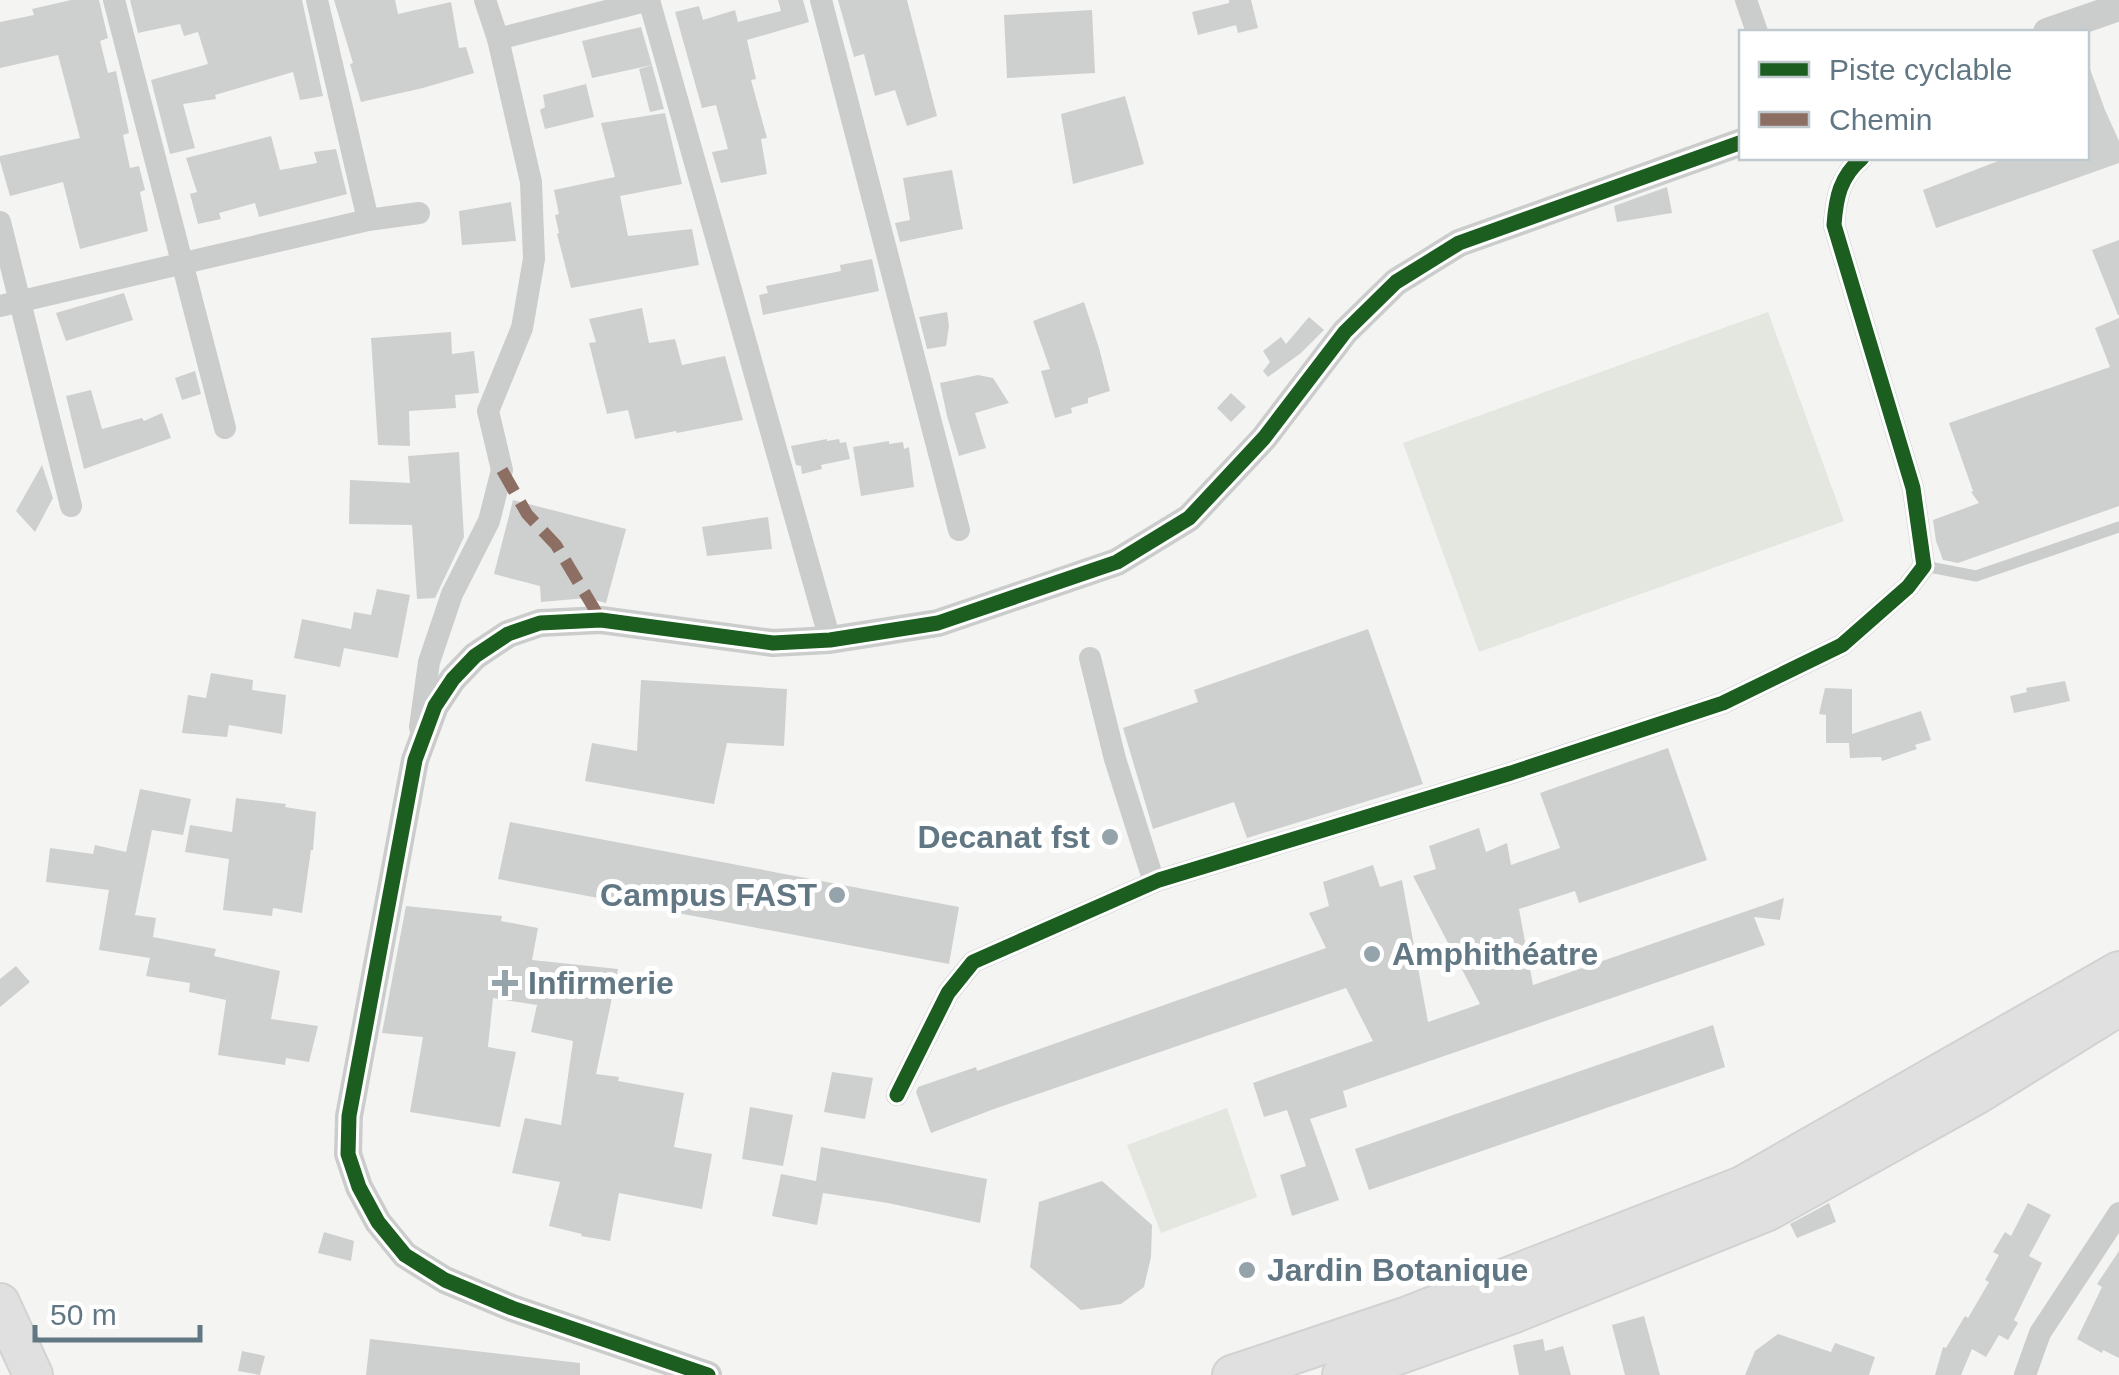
<svg xmlns="http://www.w3.org/2000/svg" width="2119" height="1375" viewBox="0 0 2119 1375" font-family="Helvetica,sans-serif">
<style>
.green{fill:#e4e7e0}
.building{fill:#ced0d0}
.lines{fill:none;stroke-linecap:round;stroke-linejoin:round}
.trunk-casing{stroke:#d1d2d2;stroke-width:42}
.service{stroke:#cbcdcd;stroke-width:11}
.minor{stroke:#cbcdcd;stroke-width:22}
.tertiary{stroke:#cbcdcd;stroke-width:28}
.trunk{stroke:#e0e0e0;stroke-width:38}
.quiet{stroke:#8d6e63;stroke-width:12;stroke-dasharray:25 12;stroke-linecap:butt}
.cycleway-casing{stroke:#fff;stroke-width:21}
.cycleway{stroke:#1b5e20;stroke-width:15}
.poi-dot{fill:#95a3aa;stroke:#fff;stroke-width:4}
.labels{text-anchor:middle;dominant-baseline:central;stroke-width:10;stroke-linejoin:round;paint-order:stroke}
.poi-label{font-size:32px;font-weight:bold;fill:#627784;stroke:#fff;text-anchor:start}
</style>
<rect width="100%" height="100%" fill="#f4f4f2"/>
<g class="green">
<polygon points="1768,312 1844,521 1479,652 1403,443"/>
<polygon points="1227,1108 1257,1197 1161,1233 1127,1145"/>
</g>
<g class="building">
<polygon points="71,0 99,0 108,38 100,41 108,73 116,71 129,133 123,135 130,168 139,166 145,190 140,192 148,231 80,249 63,182 10,196 0,161 0,156 80,138 58,55 0,68 0,22 34,15 32,9"/>
<polygon points="130,0 302,0 323,96 300,100 293,72 215,95 216,99 183,104 195,148 170,154 151,80 208,64 198,32 184,36 180,24 138,33"/>
<polygon points="334,0 395,0 398,14 451,2 459,48 466,47 474,73 423,88 361,102 350,64 353,63"/>
<polygon points="778,0 803,0 809,22 747,40 756,79 751,80 767,138 761,139 767,174 721,183 712,152 728,149 716,105 702,108 675,12 699,6 703,20 735,10 738,22 781,11"/>
<polygon points="838,0 907,0 937,116 907,126 895,90 875,96 864,54 854,57"/>
<polygon points="1229,0 1251,0 1258,28 1238,33 1236,25 1198,35 1192,12 1229,3"/>
<polygon points="1092,10 1095,73 1007,78 1004,15"/>
<polygon points="641,27 652,65 592,78 582,41"/>
<polygon points="652,65 664,109 650,112 639,69"/>
<polygon points="2086,66 2089,66 2105,110 2119,141 2119,163 1936,228 1923,190 2006,158 2086,158"/>
<polygon points="586,84 594,117 545,129 540,110 545,107 543,95"/>
<polygon points="1125,96 1144,164 1073,184 1061,114"/>
<polygon points="665,113 682,184 620,196 628,236 692,229 699,265 571,288 557,234 559,233 555,215 559,214 554,190 615,177 601,123"/>
<polygon points="271,136 280,170 317,163 314,152 336,149 347,194 259,217 255,203 219,213 221,219 198,224 190,194 197,192 186,158"/>
<polygon points="952,170 963,229 900,242 895,223 910,220 903,178"/>
<polygon points="1667,187 1672,213 1617,222 1614,206"/>
<polygon points="511,202 516,241 462,245 459,211"/>
<polygon points="2119,240 2119,315 2118,315 2092,250"/>
<polygon points="872,259 879,291 763,315 759,295 768,293 766,286 841,271 840,265"/>
<polygon points="124,293 133,320 66,341 56,313"/>
<polygon points="1084,302 1099,348 1110,391 1088,398 1088,403 1071,408 1072,413 1055,418 1041,371 1050,369 1033,321"/>
<polygon points="642,308 649,343 675,339 682,365 725,356 743,420 677,433 676,431 635,439 628,410 607,414 589,343 596,342 589,319"/>
<polygon points="947,312 949,326 946,346 927,349 919,317"/>
<polygon points="1309,317 1324,330 1301,353 1268,377 1263,371 1270,362 1263,351 1281,337 1286,344"/>
<polygon points="2119,318 2119,506 1958,563 1943,560 1936,541 1933,520 1979,503 1971,492 1973,491 1949,423 2110,367 2095,328"/>
<polygon points="451,332 452,354 474,351 479,393 455,395 456,408 409,411 410,446 378,445 371,338"/>
<polygon points="195,371 201,394 182,400 175,378"/>
<polygon points="978,375 993,378 1009,403 975,413 986,448 959,456 947,416 940,383"/>
<polygon points="91,390 102,429 142,418 144,421 162,413 171,438 84,469 66,396"/>
<polygon points="1231,393 1246,407 1231,422 1217,408"/>
<polygon points="827,439 827,441 839,439 840,443 846,442 850,459 821,465 822,469 802,474 801,466 796,465 791,446"/>
<polygon points="889,441 889,444 903,442 904,449 909,447 914,487 861,496 853,447"/>
<polygon points="459,452 464,537 435,598 417,599 412,525 349,524 350,480 410,483 408,456"/>
<polygon points="42,465 53,498 35,532 16,511"/>
<polygon points="513,500 626,529 606,603 587,598 541,602 540,586 494,574"/>
<polygon points="768,517 772,549 707,556 702,527"/>
<polygon points="377,589 410,595 398,658 344,648 340,667 294,658 302,619 351,629 354,612 371,615"/>
<polygon points="1368,629 1423,784 1247,838 1234,802 1153,829 1123,728 1198,702 1194,690"/>
<polygon points="211,673 253,680 252,690 286,695 282,734 229,725 227,737 182,733 188,695 206,698"/>
<polygon points="641,680 787,689 784,746 727,743 714,804 585,781 592,743 637,751"/>
<polygon points="2065,681 2070,701 2014,713 2010,696 2027,692 2026,688"/>
<polygon points="1825,688 1852,689 1852,734 1921,711 1931,740 1915,745 1917,749 1882,761 1881,757 1850,758 1849,743 1826,743 1826,715 1819,714"/>
<polygon points="1668,748 1707,860 1579,903 1575,891 1519,909 1533,985 1784,898 1780,920 1754,917 1765,945 1343,1091 1347,1107 1310,1119 1339,1200 1292,1216 1280,1175 1306,1166 1287,1110 1264,1117 1253,1083 1373,1041 1346,988 994,1109 931,1133 916,1092 918,1087 976,1067 977,1071 1326,948 1309,913 1329,906 1323,882 1373,865 1380,887 1402,880 1428,1022 1480,1004 1413,876 1436,869 1429,846 1479,828 1486,852 1507,843 1511,865 1560,848 1540,793"/>
<polygon points="140,789 191,799 183,835 152,830 135,915 156,918 153,937 216,949 214,956 280,971 271,1019 318,1026 309,1062 286,1058 285,1065 218,1055 226,1000 189,992 190,983 146,976 150,958 99,950 109,890 46,882 50,848 93,854 95,845 126,852"/>
<polygon points="236,798 286,804 285,807 316,812 313,850 311,850 302,913 273,908 272,916 223,910 229,859 185,852 190,825 232,832"/>
<polygon points="510,822 959,907 949,964 498,879"/>
<polygon points="406,906 502,916 501,921 538,928 532,960 618,969 596,1074 619,1077 618,1081 684,1093 674,1147 712,1154 702,1209 619,1193 610,1241 581,1236 582,1234 549,1226 560,1182 512,1173 525,1118 561,1125 573,1041 531,1032 537,1005 493,998 488,1047 516,1052 500,1127 410,1112 423,1037 382,1033"/>
<polygon points="16,966 30,982 0,1007 0,979"/>
<polygon points="1713,1025 1725,1067 1369,1190 1355,1149"/>
<polygon points="832,1072 873,1078 865,1119 824,1112"/>
<polygon points="750,1107 793,1115 783,1166 742,1159"/>
<polygon points="821,1147 987,1179 980,1223 888,1203 823,1193 817,1225 772,1216 781,1174 816,1181"/>
<polygon points="1102,1181 1152,1225 1151,1257 1144,1287 1121,1304 1081,1310 1030,1267 1039,1202"/>
<polygon points="1829,1203 1836,1222 1797,1238 1790,1224"/>
<polygon points="2028,1203 2051,1215 2029,1256 2042,1263 2014,1320 2018,1323 2008,1340 1999,1335 1986,1357 1972,1349 1961,1375 1935,1375 1943,1347 1946,1348 1965,1316 1968,1318 1989,1282 1985,1280 1999,1255 1993,1252 2005,1232 2011,1236"/>
<polygon points="324,1232 354,1241 351,1261 318,1253"/>
<polygon points="2119,1251 2119,1358 2103,1350 2102,1353 2077,1339 2102,1287 2097,1284"/>
<polygon points="1644,1316 1660,1375 1625,1375 1612,1325"/>
<polygon points="1778,1334 1831,1352 1835,1343 1875,1357 1869,1375 1745,1375 1755,1351"/>
<polygon points="370,1339 580,1363 580,1375 366,1375"/>
<polygon points="1543,1339 1545,1351 1563,1346 1571,1375 1519,1375 1513,1345"/>
<polygon points="242,1351 265,1356 260,1375 238,1371"/>
</g>
<g class="lines">
<g class="trunk-casing">
<g id="trunk">
<polyline points="0,1303 33,1375"/>
<polyline points="1232,1375 1405,1317 1742,1186 2119,971"/>
<polyline points="1342,1375 1512,1314 1768,1211 1976,1095 2119,1006"/>
</g>
</g>
<polyline class="service" points="1924,566 1976,576 2119,527"/>
<g class="minor">
<polyline points="114,0 225,428"/>
<polyline points="317,0 368,220"/>
<polyline points="649,0 830,640"/>
<polyline points="821,0 959,530"/>
<polyline points="1746,0 1757,32"/>
<polyline points="498,39 649,0"/>
<polyline points="0,222 71,506"/>
<polyline points="0,306 368,220 419,213"/>
<polyline points="1090,658 1115,759 1154,882"/>
<polyline points="420,727 429,662 452,594 489,521 502,470 488,411 522,328 534,259 531,182 498,39 485,0"/>
<path d="M897 1095 948 993 973 962 1159 880 1511 773 1723 703 1842 645 1908 587 1924 566 1913 488 1834 225C1836 197 1840 177 1862 158"/>
<polyline points="2025,1375 2040,1333 2119,1213"/>
</g>
<g class="tertiary">
<polyline points="2047,32 2119,7"/>
<polyline points="708,1375 512,1308 445,1280 405,1255 378,1222 359,1187 348,1154 349,1116 415,760 435,706 453,679 475,656 508,634 540,623 601,620 773,643 830,640 938,623 1117,562 1189,518 1264,438 1345,332 1396,282 1459,243 1742,142"/>
</g>
<use href="#trunk" class="trunk"/>
<polyline class="quiet" points="502,470 527,514 556,545 601,620"/>
<g class="cycleway-casing">
<g id="cycleway">
<path d="M897 1095 948 993 973 962 1159 880 1511 773 1723 703 1842 645 1908 587 1924 566 1913 488 1834 225C1836 197 1840 177 1862 158"/>
<polyline points="708,1375 512,1308 445,1280 405,1255 378,1222 359,1187 348,1154 349,1116 415,760 435,706 453,679 475,656 508,634 540,623 601,620 773,643 830,640 938,623 1117,562 1189,518 1264,438 1345,332 1396,282 1459,243 1742,142"/>
</g>
</g>
<use href="#cycleway" class="cycleway"/>
</g>
<g class="poi-dot">
<circle cx="1110" cy="837" r="10"/>
<circle cx="837" cy="895" r="10"/>
<circle cx="1372" cy="954" r="10"/>
<path d="M500 968h10v10h10v10h-10v10h-10v-10h-10v-10h10z"/>
<circle cx="1247" cy="1270" r="10"/>
</g>
<g class="labels">
<g class="poi-label">
<text x="1090" y="837" text-anchor="end">Decanat fst</text>
<text x="817" y="895" text-anchor="end">Campus FAST</text>
<text x="1392" y="954">Amphithéatre</text>
<text x="528" y="983">Infirmerie</text>
<text x="1267" y="1270">Jardin Botanique</text>
</g>
</g>
<rect x="1739" y="30" width="350" height="130" fill="#ffffff" stroke="#c0c9ce" stroke-width="2.5"/>
<rect x="1759" y="62" width="50" height="15" fill="#1b5e20" stroke="#c0c9ce" stroke-width="2.5"/>
<text x="1829" y="80" font-size="30" fill="#627784">Piste cyclable</text>
<rect x="1759" y="112" width="50" height="15" fill="#8d6e63" stroke="#c0c9ce" stroke-width="2.5"/>
<text x="1829" y="130" font-size="30" fill="#627784">Chemin</text>
<path d="M35 1325v15h165v-15" fill="none" stroke="#627784" stroke-width="5"/>
<text x="50" y="1325" font-size="30" fill="#627784" stroke="#ffffff" stroke-width="8" paint-order="stroke">50 m</text>
</svg>
